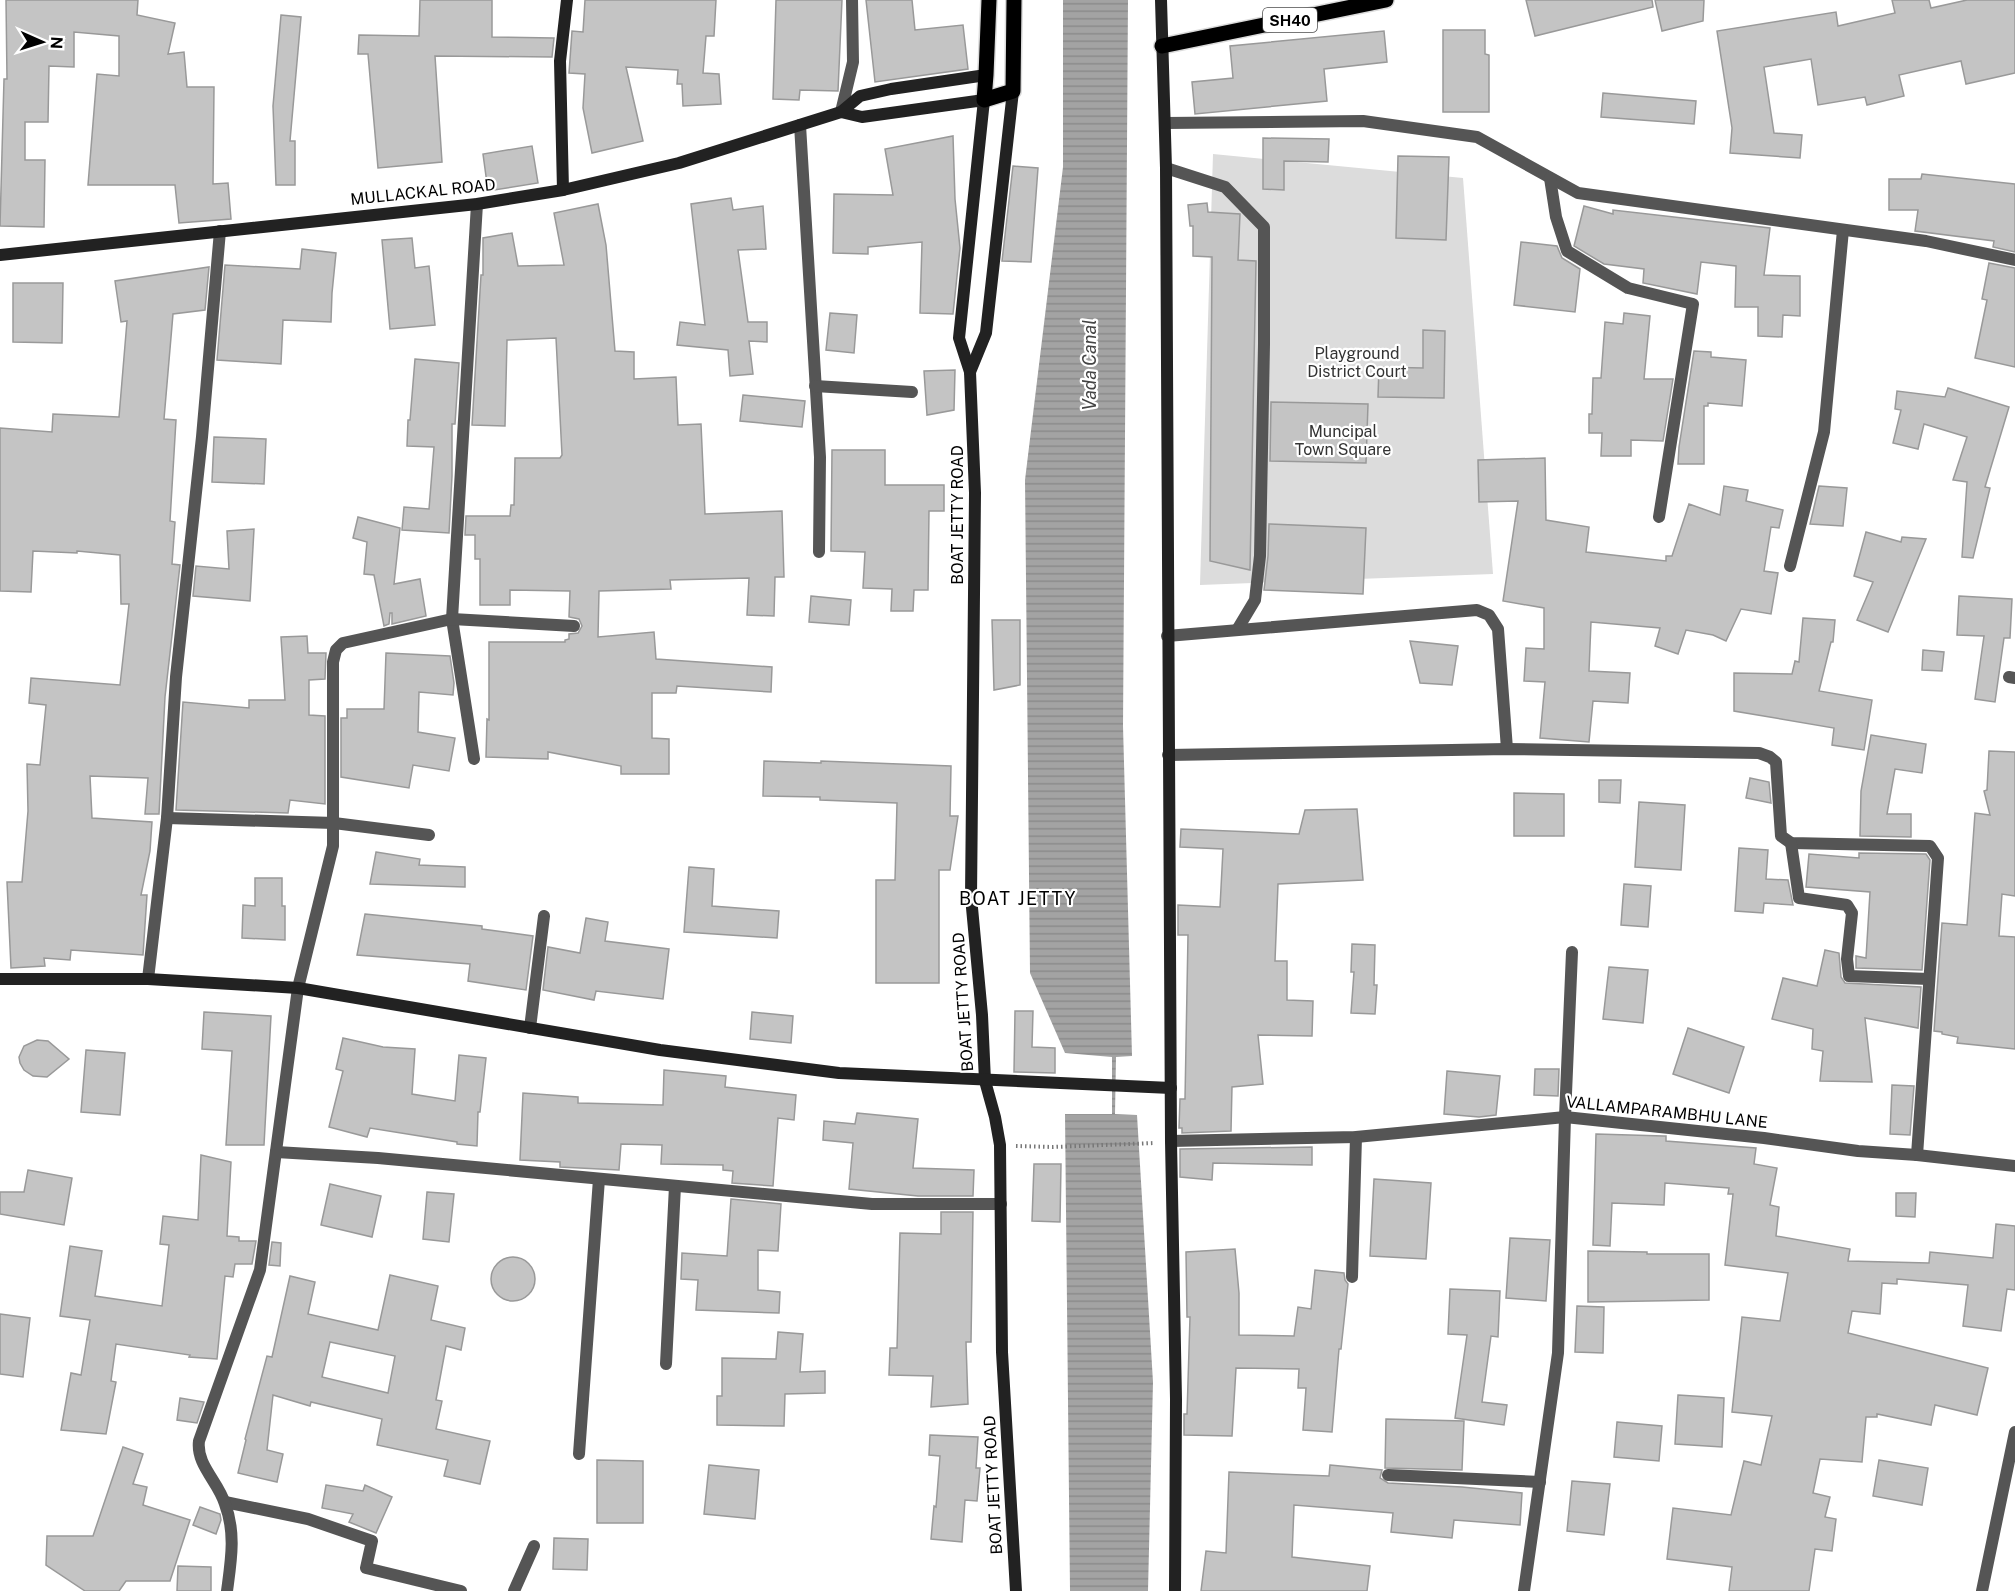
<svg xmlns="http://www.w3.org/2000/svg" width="2015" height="1591" viewBox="0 0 2015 1591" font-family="'Public Sans',sans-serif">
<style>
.park{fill:#dcdcdc}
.water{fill:url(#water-rules)}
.building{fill:#c4c4c4;stroke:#999;stroke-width:1.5;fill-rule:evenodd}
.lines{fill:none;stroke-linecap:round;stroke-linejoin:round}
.primary-casing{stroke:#dbdbdb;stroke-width:18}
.path{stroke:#777;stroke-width:4;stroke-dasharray:1.5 3;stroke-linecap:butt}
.lane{stroke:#555;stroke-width:12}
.street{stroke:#555;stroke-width:12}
.secondary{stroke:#222;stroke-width:12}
.primary{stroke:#000;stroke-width:15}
.labels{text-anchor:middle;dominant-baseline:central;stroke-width:4.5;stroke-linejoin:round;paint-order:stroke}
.shield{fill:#fff;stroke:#4c4c4c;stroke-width:1.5}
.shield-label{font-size:15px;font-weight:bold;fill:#000}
.street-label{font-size:16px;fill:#000;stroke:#fff}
.park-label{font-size:16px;fill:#333;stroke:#fff}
.water-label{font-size:18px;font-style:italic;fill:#444;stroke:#fff}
.neighbourhood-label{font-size:18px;letter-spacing:1.5px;fill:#000;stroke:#fff}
</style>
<defs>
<pattern id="water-rules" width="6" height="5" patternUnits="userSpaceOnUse" patternTransform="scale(1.5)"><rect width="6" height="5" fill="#a3a3a3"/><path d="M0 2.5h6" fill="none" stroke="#8b8b8b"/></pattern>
</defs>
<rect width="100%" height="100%" fill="#fff"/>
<polygon class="park" points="1213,154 1463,178 1493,574 1200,585"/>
<polygon class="water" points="1063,0 1128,0 1123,726 1132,1056 1116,1057 1115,1114 1137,1115 1153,1382 1148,1591 1070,1591 1065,1114 1112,1114 1112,1057 1065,1053 1030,973 1025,480 1063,167"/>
<g class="building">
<polygon points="6,0 138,0 137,15 175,23 168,54 184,52 187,87 214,87 213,184 228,183 231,219 179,223 175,185 88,185 97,74 119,76 119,36 74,32 74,67 49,66 48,122 25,122 25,160 45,160 44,227 0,226 4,79 7,79"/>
<polygon points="420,0 492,0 492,37 554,38 552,57 435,56 442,162 378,168 368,54 358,54 359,35 419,36"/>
<polygon points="585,0 716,0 714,36 706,36 703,73 719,74 721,104 683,106 682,84 677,84 678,70 626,67 643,141 592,153 583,108 585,74 569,73 572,31 583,32"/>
<polygon points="776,0 842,0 838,91 800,90 799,100 773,99"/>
<polygon points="866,0 912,0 915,30 963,25 968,69 875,82"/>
<polygon points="1526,0 1652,0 1653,7 1535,36"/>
<polygon points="1655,0 1704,0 1703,21 1662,31"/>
<polygon points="1892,0 1929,0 1931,8 1967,0 2015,0 2015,73 1966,84 1961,61 1899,75 1904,96 1867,105 1865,97 1818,105 1811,59 1764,67 1774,133 1802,135 1800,158 1730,153 1732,128 1717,31 1836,12 1838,26 1895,13"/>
<polygon points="281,15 301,17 290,141 295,141 295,185 276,185 273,106"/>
<polygon points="1443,30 1485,30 1485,54 1489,55 1489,112 1443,112"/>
<polygon points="1384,31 1387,62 1324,69 1327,101 1195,114 1192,82 1233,78 1230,46"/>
<polygon points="1603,93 1696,101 1694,124 1601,117"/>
<polygon points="953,136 955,199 960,248 953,314 920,313 922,242 868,247 868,254 833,253 834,194 893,195 885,149"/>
<polygon points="1263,138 1329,139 1328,162 1284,161 1284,190 1263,189"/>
<polygon points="532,146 538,183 488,191 483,154"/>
<polygon points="1398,156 1449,157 1446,240 1396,238"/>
<polygon points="1013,166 1038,168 1031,262 1002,261"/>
<polygon points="1922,174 2015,184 2015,252 1993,247 1994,241 1915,231 1918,210 1889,210 1889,179 1921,179"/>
<polygon points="731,198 733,210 763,206 766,249 738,250 748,322 767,322 767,342 749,341 753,374 730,376 728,350 677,345 680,322 705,325 691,204"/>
<polygon points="1207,203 1208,212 1240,214 1238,260 1256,261 1250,570 1210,561 1212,257 1193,256 1193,226 1190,226 1188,205"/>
<polygon points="598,204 606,245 615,351 634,352 634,379 676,377 678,425 701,424 705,514 782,511 784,577 775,577 774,616 747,615 749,578 670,580 671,589 599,591 598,637 654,632 656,659 772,667 771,692 677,686 676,693 652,693 652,738 669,739 669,774 621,774 621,766 548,752 548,759 486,757 487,719 489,720 489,642 565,642 565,640 569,639 569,634 578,633 582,626 579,619 569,617 570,591 510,590 510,605 480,605 480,559 475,559 475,535 465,535 466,516 510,516 511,505 514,505 515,458 560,458 562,455 556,338 507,340 505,426 472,425 481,275 483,275 483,238 512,233 518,266 564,265 554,213"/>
<polygon points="1584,206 1613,214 1613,210 1770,228 1764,275 1800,276 1800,316 1783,315 1782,337 1758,336 1758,307 1735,307 1736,266 1701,262 1697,294 1643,283 1644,269 1604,264 1574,246"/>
<polygon points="412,238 415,268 429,266 435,325 390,329 382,240"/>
<polygon points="1521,242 1557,246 1562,258 1580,269 1575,312 1514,305"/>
<polygon points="302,249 336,253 332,293 331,322 283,320 281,364 217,360 225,265 300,269"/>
<polygon points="1989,263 2015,268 2015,367 1975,358 1987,300 1982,299"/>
<polygon points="209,267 205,310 173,314 164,419 176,420 170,521 175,522 172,564 180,565 165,697 159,814 145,814 148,778 90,776 92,818 152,822 150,851 141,895 147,895 143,955 71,950 70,960 44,958 45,966 11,968 7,882 22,882 28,811 27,764 40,765 46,705 29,703 31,678 120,685 129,604 121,604 120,555 77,551 77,553 33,551 31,592 0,591 0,428 52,432 53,414 119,417 127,321 121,322 115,281"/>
<polygon points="13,283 63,283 62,343 13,342"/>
<polygon points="830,313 857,315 854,353 826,350"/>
<polygon points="1624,313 1650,316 1644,379 1673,379 1663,441 1631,440 1631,456 1601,456 1602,433 1589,433 1589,414 1592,414 1593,378 1601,378 1605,322 1623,324"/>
<polygon points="1423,330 1445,331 1444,398 1378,397 1379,367 1423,368"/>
<polygon points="1694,351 1711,352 1711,357 1746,360 1742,406 1708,403 1708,406 1704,406 1704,464 1678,464 1679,447"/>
<polygon points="415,359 459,363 455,424 452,424 452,476 449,533 402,530 404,507 429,509 434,447 407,446 408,420 410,420"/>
<polygon points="955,370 954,410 927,415 924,371"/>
<polygon points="1948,388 2009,407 1985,487 1990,488 1973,558 1962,557 1967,482 1953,480 1967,437 1924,424 1918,449 1893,443 1901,410 1895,409 1897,391 1945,397"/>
<polygon points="743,395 805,401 802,427 740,421"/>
<polygon points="1271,402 1368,404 1366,463 1270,461"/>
<polygon points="214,437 266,439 264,484 212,482"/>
<polygon points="832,450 885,450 885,485 944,485 944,511 929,511 928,590 914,590 913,611 891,611 892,589 863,588 865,552 831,551"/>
<polygon points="1545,458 1546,520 1589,527 1586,552 1666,561 1666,556 1672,556 1689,504 1720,515 1724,486 1748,490 1746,501 1783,510 1779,528 1771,527 1764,571 1778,573 1771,614 1741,609 1726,641 1713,635 1686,630 1678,654 1655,646 1660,628 1591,622 1589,671 1630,673 1628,703 1593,701 1589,742 1540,738 1545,682 1524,681 1526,648 1544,649 1544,608 1503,601 1518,501 1479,502 1478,460"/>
<polygon points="1819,486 1847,488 1843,526 1810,524"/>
<polygon points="358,517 400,528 394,584 420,579 426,616 392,624 392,613 390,613 389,624 384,626 374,575 364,574 367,542 353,538"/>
<polygon points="1269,524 1366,528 1363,594 1264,590 1268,556"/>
<polygon points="254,529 250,601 193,596 196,566 229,569 227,531"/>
<polygon points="1866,532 1901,542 1902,537 1926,539 1888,632 1857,620 1873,582 1854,576"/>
<polygon points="811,596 851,600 849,625 809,622"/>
<polygon points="1959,596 2012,599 2010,638 2004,638 1995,702 1975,699 1984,636 1957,635"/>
<polygon points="1803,618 1835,620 1833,642 1831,642 1819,691 1872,700 1864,750 1832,745 1834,728 1734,711 1734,673 1792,674 1795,661 1799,662"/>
<polygon points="992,620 1020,620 1020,685 994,690"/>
<polygon points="307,636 308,653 326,653 325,679 309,680 309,715 325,716 325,804 290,800 288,813 176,810 183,702 249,708 249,700 285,700 281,637"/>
<polygon points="1410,641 1458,646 1452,685 1420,683"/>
<polygon points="1923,650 1944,652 1942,671 1922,670"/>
<polygon points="386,653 450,656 454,683 453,695 419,692 418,732 455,738 449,771 413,765 409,788 341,777 341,718 347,718 347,709 384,709"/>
<polygon points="1871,735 1926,744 1922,773 1895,769 1887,814 1911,814 1911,837 1860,836 1861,791"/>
<polygon points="1989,751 2015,752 2015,896 2002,894 1999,936 2015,937 2015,1049 1957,1043 1958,1037 1942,1034 1942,1032 1934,1031 1942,923 1967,925 1975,813 1990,815 1984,791 1987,790"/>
<polygon points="764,761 821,763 821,761 951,766 950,816 958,816 950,870 939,870 939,983 876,983 876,880 895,880 897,803 820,800 820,797 763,796"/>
<polygon points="1750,778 1769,782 1771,803 1746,798"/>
<polygon points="1599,780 1621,780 1620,803 1599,802"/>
<polygon points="1514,793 1564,794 1564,836 1514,836"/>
<polygon points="1639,802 1685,805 1681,870 1635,867"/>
<polygon points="1357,809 1363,880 1278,884 1275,961 1287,961 1287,1000 1313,1001 1312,1036 1258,1035 1263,1084 1232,1087 1231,1131 1182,1133 1182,1128 1179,1128 1180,1099 1185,1099 1188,935 1178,935 1178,905 1220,907 1223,849 1180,847 1181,829 1299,834 1305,810"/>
<polygon points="1739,848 1768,850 1766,879 1788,880 1793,905 1764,903 1763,913 1735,911"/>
<polygon points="376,852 420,859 419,865 465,867 465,887 370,884"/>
<polygon points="1859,853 1926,854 1930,860 1922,970 1856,968 1856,956 1866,958 1870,892 1806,887 1809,854 1859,858"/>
<polygon points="689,867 714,869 712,906 779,911 777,938 684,932"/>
<polygon points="255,878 282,878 282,906 285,906 285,940 242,938 243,905 255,906"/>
<polygon points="1624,884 1651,886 1648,927 1621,925"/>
<polygon points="365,914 482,926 482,929 533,936 526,990 468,981 470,964 357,955"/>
<polygon points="586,918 608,922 605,941 669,949 663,999 596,991 594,1000 543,990 548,947 580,953"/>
<polygon points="1352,944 1375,945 1374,985 1377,985 1375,1014 1351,1013 1354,972 1351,972"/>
<polygon points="1825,950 1839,953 1841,977 1845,983 1921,987 1918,1028 1865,1018 1872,1082 1820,1081 1823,1051 1812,1049 1813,1029 1772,1019 1783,978 1817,986"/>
<polygon points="1609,967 1648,970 1643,1023 1603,1019"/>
<polygon points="1015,1011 1033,1011 1032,1047 1055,1048 1055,1073 1014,1072"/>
<polygon points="204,1012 271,1016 264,1145 226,1145 232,1051 202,1049"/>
<polygon points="752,1012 793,1016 791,1043 750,1039"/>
<polygon points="1688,1028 1744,1047 1729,1093 1673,1074"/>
<polygon points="343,1038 383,1047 415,1049 412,1094 455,1101 459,1055 486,1058 480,1112 478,1112 477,1146 457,1144 457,1142 370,1128 367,1137 329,1127 343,1071 336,1069"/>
<polygon points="37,1040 48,1041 69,1059 47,1077 33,1076 24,1070 20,1063 19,1057 24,1046"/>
<polygon points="86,1050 125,1053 120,1115 81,1112"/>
<polygon points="1535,1069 1559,1069 1558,1096 1534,1095"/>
<polygon points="664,1070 726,1076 725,1087 796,1095 794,1120 778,1118 773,1186 732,1183 733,1171 723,1170 723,1165 661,1164 662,1145 621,1144 619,1170 560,1167 560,1162 520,1160 523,1093 578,1097 578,1103 663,1105"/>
<polygon points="1447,1071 1500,1076 1496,1115 1479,1117 1444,1114"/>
<polygon points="1892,1085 1914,1086 1910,1135 1890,1134"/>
<polygon points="857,1113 918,1119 913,1168 974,1170 973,1196 918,1196 849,1189 853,1143 823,1140 824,1121 855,1124"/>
<polygon points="1596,1134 1664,1136 1666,1136 1666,1141 1756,1148 1754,1164 1777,1168 1770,1205 1779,1207 1776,1236 1850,1249 1848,1261 1929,1263 1930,1252 1993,1258 1996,1224 2015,1226 2015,1290 2007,1289 2001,1331 1963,1326 1968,1285 1897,1279 1897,1284 1882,1283 1880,1314 1852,1311 1848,1333 1988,1368 1977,1415 1935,1405 1931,1425 1877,1414 1877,1417 1866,1417 1862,1462 1820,1459 1813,1493 1830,1497 1825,1517 1836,1519 1832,1551 1815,1549 1809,1591 1729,1591 1732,1567 1667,1559 1673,1508 1731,1515 1744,1461 1761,1465 1772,1416 1732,1412 1742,1317 1780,1321 1788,1273 1725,1265 1733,1194 1728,1194 1729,1188 1665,1183 1664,1205 1612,1203 1610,1246 1593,1245"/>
<polygon points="1312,1147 1312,1165 1213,1163 1212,1180 1180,1177 1180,1149"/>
<polygon points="201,1155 231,1162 227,1236 239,1237 239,1241 256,1241 252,1264 235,1264 233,1277 225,1276 217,1359 189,1357 190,1355 116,1344 111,1381 116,1382 106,1434 61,1430 71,1373 81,1375 90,1320 60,1316 70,1246 102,1251 95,1296 162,1306 169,1245 160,1244 163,1216 198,1220"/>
<polygon points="1034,1164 1061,1164 1060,1222 1032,1221"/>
<polygon points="28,1170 72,1178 64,1225 0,1214 0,1192 24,1192"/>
<polygon points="1374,1179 1431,1183 1426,1259 1370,1256"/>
<polygon points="330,1184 381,1196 372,1237 321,1225"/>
<polygon points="427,1192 454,1194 449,1242 423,1239"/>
<polygon points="1896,1193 1916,1193 1915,1217 1896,1216"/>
<polygon points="731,1199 781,1204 778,1251 758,1250 758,1290 780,1292 779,1313 696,1310 698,1280 681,1279 682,1253 727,1256"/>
<polygon points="941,1212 973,1212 971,1342 966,1342 968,1404 931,1407 933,1376 889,1375 890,1348 897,1348 900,1233 941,1234"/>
<polygon points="1510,1238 1550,1240 1546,1301 1506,1298"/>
<polygon points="272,1242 281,1243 280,1266 269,1265"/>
<polygon points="1235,1249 1239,1293 1239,1335 1294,1336 1298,1307 1311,1309 1315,1270 1344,1273 1345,1280 1348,1284 1341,1349 1339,1349 1332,1432 1303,1430 1306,1388 1298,1388 1299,1369 1236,1368 1232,1436 1184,1435 1184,1414 1187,1414 1190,1317 1187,1317 1186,1252"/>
<polygon points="1588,1251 1647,1252 1647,1254 1709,1254 1709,1300 1588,1302"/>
<circle cx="513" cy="1279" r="22"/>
<path d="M390 1275 438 1286 431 1320 465 1328 461 1350 446 1346 436 1400 442 1401 436 1429 490 1441 480 1484 444 1476 448 1460 377 1445 382 1419 311 1402 310 1406 273 1395 267 1450 283 1454 277 1482 238 1473 246 1440 245 1439 267 1356 272 1357 290 1276 315 1282 308 1314 378 1330ZM330 1342 395 1356 388 1393 322 1377Z"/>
<polygon points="1450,1289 1500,1291 1498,1337 1491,1336 1482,1402 1507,1405 1504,1425 1455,1418 1467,1335 1448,1334"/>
<polygon points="1577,1306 1604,1307 1603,1353 1575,1352"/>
<polygon points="0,1314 30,1318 23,1377 0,1374"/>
<polygon points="778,1332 803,1334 800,1372 825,1371 825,1393 785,1394 784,1426 717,1425 717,1396 722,1396 722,1358 776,1359"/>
<polygon points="1678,1395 1724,1398 1722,1447 1675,1444"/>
<polygon points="180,1398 204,1402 197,1423 177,1420"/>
<polygon points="1386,1419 1464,1421 1462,1470 1385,1468"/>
<polygon points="1617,1422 1662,1426 1659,1461 1614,1457"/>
<polygon points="930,1435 978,1437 976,1468 980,1468 977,1501 965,1500 962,1542 931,1539 934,1506 936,1507 940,1456 929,1455"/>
<polygon points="123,1447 143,1454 133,1484 147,1487 143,1505 190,1520 170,1581 126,1581 119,1591 85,1591 46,1565 47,1536 93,1536"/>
<polygon points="597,1460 643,1461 643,1523 597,1523"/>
<polygon points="1879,1460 1928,1468 1922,1505 1873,1496"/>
<polygon points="709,1465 759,1470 755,1519 704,1514"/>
<polygon points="1330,1465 1382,1470 1380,1478 1388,1483 1462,1487 1522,1493 1520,1525 1454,1520 1452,1538 1391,1532 1393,1513 1294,1505 1292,1557 1370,1566 1367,1591 1201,1591 1206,1551 1226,1553 1229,1472 1329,1476"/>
<polygon points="1572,1481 1610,1484 1604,1535 1567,1531"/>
<polygon points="326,1485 363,1491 365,1485 392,1497 376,1533 349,1522 353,1514 322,1508"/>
<polygon points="200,1507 220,1514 221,1520 216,1534 193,1525"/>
<polygon points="554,1538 588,1539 587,1570 553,1569"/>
<polygon points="178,1566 211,1567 211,1591 177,1591"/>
</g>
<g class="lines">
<g class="primary-casing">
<g id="primary">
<polyline points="989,0 986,75 984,100 1013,91 1014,0"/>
<polyline points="1162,46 1386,0"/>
</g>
</g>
<polyline class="path" points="1016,1146 1053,1147 1155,1143"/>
<polyline class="lane" points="579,1454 599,1179"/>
<g class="street">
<polyline points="841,112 853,62 852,0"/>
<polyline points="1165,123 1363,121 1477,137 1578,193 1926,241 2015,260"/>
<polyline points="800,125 820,457 819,552"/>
<polyline points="1166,168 1225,187 1264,227 1264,344 1260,556 1255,600 1237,630"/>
<polyline points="1550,178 1556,217 1567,251 1628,288 1693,304 1659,517"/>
<polyline points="815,386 912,392"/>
<polyline points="1790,566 1824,432 1843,230"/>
<polyline points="1167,636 1477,610 1489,615 1498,629 1507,749"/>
<polyline points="2009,677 2015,678"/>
<polyline points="1168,755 1507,749 1759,753 1770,757 1776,762 1781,836 1791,843 1930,846 1938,858 1917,1155"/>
<polyline points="474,759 452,619 477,204"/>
<polyline points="167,818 334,823 429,835"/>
<polyline points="1791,843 1799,898 1847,905 1852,913 1847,959 1849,976 1929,979"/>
<polyline points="148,979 167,818 176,677 202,437 220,231"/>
<polyline points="530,1028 544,916"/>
<polyline points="1171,1141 1356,1137 1565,1117 1764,1138 1858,1151 1917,1155 2015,1166"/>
<polyline points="276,1152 378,1158 872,1204 1001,1204"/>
<polyline points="1352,1277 1356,1137"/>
<polyline points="666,1364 675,1186"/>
<polyline points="1388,1475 1540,1482"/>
<polyline points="225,1502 308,1519 372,1541 366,1568 461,1591"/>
<path d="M227 1591C231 1561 236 1533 225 1504 218 1481 196 1465 199 1441L260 1270 298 988 333 846V662L336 650 343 643 452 619 574 626"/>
<polyline points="514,1591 534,1546"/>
<polyline points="1524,1591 1558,1353 1565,1117 1572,952"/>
<polyline points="1982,1591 2015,1432"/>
</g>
<g class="secondary">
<polyline points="1161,0 1166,168 1171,1141 1176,1399 1175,1591"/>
<polyline points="841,112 862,117 984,100 959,338 970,372 975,493 971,897 982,1015 985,1081 995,1117 1000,1145 1002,1352 1016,1591"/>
<polyline points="563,190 560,61 567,0"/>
<polyline points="0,255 477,204 563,190 679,163 841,112 860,96 891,89 986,75"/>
<polyline points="970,372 986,333 1013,91"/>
<polyline points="0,979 148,979 298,988 660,1050 839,1073 1171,1088"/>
</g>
<use href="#primary" class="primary"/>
</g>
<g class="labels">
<rect class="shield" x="1263" y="8" width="54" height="24" rx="4.5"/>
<g class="shield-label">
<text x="1290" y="20">SH40</text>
</g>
<g class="street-label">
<text transform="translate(423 192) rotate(-6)">MULLACKAL ROAD</text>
<text transform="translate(957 515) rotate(-90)">BOAT JETTY ROAD</text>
<text transform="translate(963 1002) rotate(-94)">BOAT JETTY ROAD</text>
<text transform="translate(1667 1112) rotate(6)">VALLAMPARAMBHU LANE</text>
<text transform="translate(993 1485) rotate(-93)">BOAT JETTY ROAD</text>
</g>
<g class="park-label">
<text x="1357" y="353">Playground<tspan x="1357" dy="18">District Court</tspan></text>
<text x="1343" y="431">Muncipal<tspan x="1343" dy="18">Town Square</tspan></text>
</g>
<g class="water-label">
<text transform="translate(1089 365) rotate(-90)">Vada Canal</text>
</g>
<g class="neighbourhood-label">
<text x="1018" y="898">BOAT JETTY</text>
</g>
</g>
<g transform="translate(42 42) rotate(93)" stroke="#ffffff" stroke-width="4.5" paint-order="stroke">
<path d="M0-4.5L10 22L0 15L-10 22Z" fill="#000000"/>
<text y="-9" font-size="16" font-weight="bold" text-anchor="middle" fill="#000000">N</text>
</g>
</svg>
